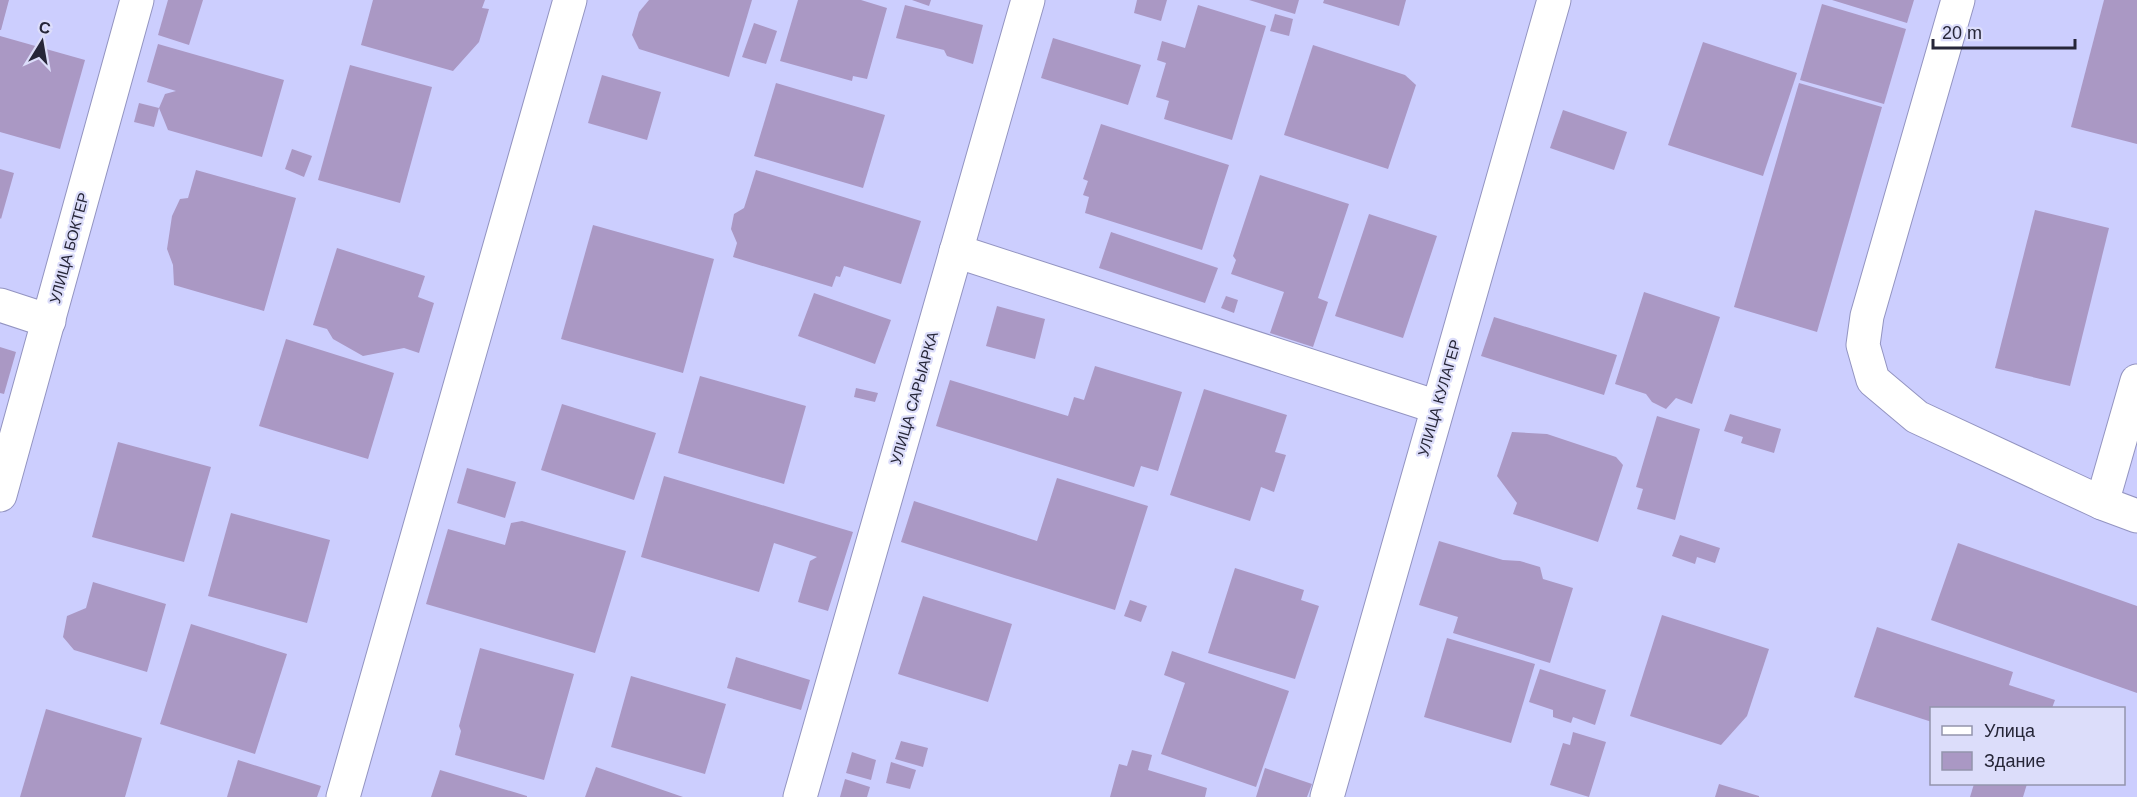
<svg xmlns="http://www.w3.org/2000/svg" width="2137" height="797" viewBox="0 0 2137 797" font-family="Arial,sans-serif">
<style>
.building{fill:#aa98c4}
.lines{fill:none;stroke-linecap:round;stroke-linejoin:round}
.minor-casing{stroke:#9394c1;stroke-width:35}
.minor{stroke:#fff;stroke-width:33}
.labels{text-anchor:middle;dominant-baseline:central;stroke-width:4.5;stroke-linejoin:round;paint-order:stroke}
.street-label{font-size:15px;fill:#262638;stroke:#dcddfa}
</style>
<rect width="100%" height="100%" fill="#cccefe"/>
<g class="building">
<polygon points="0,0 9,0 1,30 0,30"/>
<polygon points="168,0 203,0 189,45 158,35"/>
<polygon points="373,0 485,0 482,8 489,9 479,42 453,71 361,45"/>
<polygon points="649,0 752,0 729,77 639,49 632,35 639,12"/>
<polygon points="798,0 861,0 887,8 867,79 853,76 852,81 780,61"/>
<polygon points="912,0 931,0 929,6"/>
<polygon points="1137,0 1167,0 1161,21 1134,13"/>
<polygon points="1249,0 1299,0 1295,14"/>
<polygon points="1324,0 1406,0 1399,26 1323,3"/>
<polygon points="1832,0 1914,0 1907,23"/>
<polygon points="2104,0 2137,0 2137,144 2071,127"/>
<polygon points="1822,4 1906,29 1884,104 1800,80"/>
<polygon points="905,5 983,25 973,64 947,56 944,50 896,38"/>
<polygon points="1198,5 1266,26 1232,140 1164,119 1169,101 1156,97 1166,63 1157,60 1162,41 1185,48"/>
<polygon points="1275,14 1293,19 1289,36 1270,31"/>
<polygon points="754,23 777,31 766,64 742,57"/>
<polygon points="0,36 85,60 60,149 0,132"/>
<polygon points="1053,38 1141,65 1128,105 1041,78"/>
<polygon points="1703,42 1797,73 1763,176 1668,145"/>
<polygon points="158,44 284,80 262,157 168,130 159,108 165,94 176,91 147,82"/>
<polygon points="1313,45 1405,75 1416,85 1388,169 1284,135"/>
<polygon points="350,65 432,87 400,203 318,180"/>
<polygon points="602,75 661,92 647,140 588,123"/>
<polygon points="776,83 885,115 863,188 754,156"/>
<polygon points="1799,83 1882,107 1817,332 1734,307"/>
<polygon points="139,103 159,108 154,127 134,122"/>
<polygon points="1563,110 1627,132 1614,170 1550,148"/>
<polygon points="1101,124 1229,165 1202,250 1085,213 1089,197 1083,195 1088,181 1083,179"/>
<polygon points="292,149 312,156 304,177 285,169"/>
<polygon points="0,169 14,173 1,219 0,218"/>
<polygon points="196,170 296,198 264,311 174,285 173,265 167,249 172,216 180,199 188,198"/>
<polygon points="756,170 921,221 901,284 844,266 840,277 836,276 832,287 733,257 737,243 731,229 734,214 744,208"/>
<polygon points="1260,175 1349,204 1318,298 1328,302 1313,347 1270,333 1284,292 1231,274 1236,260 1233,256"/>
<polygon points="2035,210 2109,228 2070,386 1995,368"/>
<polygon points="1369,214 1437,236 1403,338 1335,316"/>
<polygon points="593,225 714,259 683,373 561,339"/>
<polygon points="1111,232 1218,268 1205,303 1099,268"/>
<polygon points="337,248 425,276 418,297 434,303 419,353 404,348 363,356 333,339 327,329 313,325"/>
<polygon points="1644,292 1720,317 1692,404 1676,398 1666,409 1652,402 1646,394 1615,384"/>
<polygon points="814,293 891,320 875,364 798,336"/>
<polygon points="1226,296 1238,300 1234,313 1221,308"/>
<polygon points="997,306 1045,319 1035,359 986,346"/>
<polygon points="1494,317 1617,355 1604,395 1481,356"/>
<polygon points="286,339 394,373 368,459 259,426"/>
<polygon points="0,347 16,352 4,394 0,393"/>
<polygon points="1095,366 1182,392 1158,471 1141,466 1134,487 936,426 950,380 1068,416 1074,397 1084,400"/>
<polygon points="700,376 806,406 784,484 678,453"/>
<polygon points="856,388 878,393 875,402 854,397"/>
<polygon points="1204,389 1287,415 1275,452 1286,455 1274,492 1261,487 1250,521 1170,495"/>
<polygon points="562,404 656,433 634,500 541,470"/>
<polygon points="1730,414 1781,429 1774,453 1741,443 1743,437 1724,431"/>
<polygon points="1657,416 1700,429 1675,520 1637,509 1643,489 1636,487"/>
<polygon points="1512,432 1547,434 1616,457 1623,465 1598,542 1513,514 1517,503 1497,476"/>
<polygon points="118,442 211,467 184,562 92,537"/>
<polygon points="467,468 516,482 505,518 457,503"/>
<polygon points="664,476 853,532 828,611 798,602 810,561 817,557 774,543 759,592 641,557"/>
<polygon points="1057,478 1148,506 1115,610 901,542 914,501 1037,541"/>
<polygon points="231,513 330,540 307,623 208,596"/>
<polygon points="522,521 626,551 595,653 426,604 448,529 505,545 511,523"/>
<polygon points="1680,535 1720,548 1715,563 1697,557 1695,564 1672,556"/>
<polygon points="1439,541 1503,560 1520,561 1540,567 1543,579 1573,588 1550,663 1453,633 1458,617 1419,605"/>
<polygon points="1958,543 2137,606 2137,693 1931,620"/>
<polygon points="1235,568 1304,590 1301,600 1319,606 1295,679 1208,653"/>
<polygon points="93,582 166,604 147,672 74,650 63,637 67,616 86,608"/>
<polygon points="923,596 1012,624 988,702 898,674"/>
<polygon points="1130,600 1147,606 1141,622 1124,616"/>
<polygon points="1662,615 1769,649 1747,716 1721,745 1630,716"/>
<polygon points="191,624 287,654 255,754 160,724"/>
<polygon points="1877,627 2013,672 2009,685 2055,700 2052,708 1932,708 1932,722 1854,697"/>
<polygon points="1447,638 1535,664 1511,743 1424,717"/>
<polygon points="480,648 574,674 544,780 455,755 461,731 459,726"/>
<polygon points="1172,651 1289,691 1256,787 1161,754 1185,683 1164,675"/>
<polygon points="736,657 810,680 801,710 727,688"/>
<polygon points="1540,669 1606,690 1595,725 1573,717 1571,723 1553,717 1553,710 1529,702"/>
<polygon points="631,676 726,704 705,774 611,747"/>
<polygon points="46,709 142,738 125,797 20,797"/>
<polygon points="1573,732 1606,742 1589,797 1550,785 1563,743 1570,745"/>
<polygon points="901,741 928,748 923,767 895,759"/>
<polygon points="1132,750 1152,755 1148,770 1207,788 1205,797 1110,797 1119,764 1127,766"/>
<polygon points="852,752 876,760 871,780 846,773"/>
<polygon points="238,760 321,786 317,797 227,797"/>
<polygon points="891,762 916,770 910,789 886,783"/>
<polygon points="596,767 683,797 585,797"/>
<polygon points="1265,768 1312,784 1307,797 1256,797"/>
<polygon points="440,770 527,796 527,797 431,797"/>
<polygon points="845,779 870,787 867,797 840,797"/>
<polygon points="1719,784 1759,796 1759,797 1715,797"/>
<polygon points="1974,784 2027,784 2023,797 1970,797"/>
</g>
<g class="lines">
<g class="minor-casing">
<g id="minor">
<polyline points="1958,0 1867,316 1863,345 1873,380 1917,417 2102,503 2137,516"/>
<polyline points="956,251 1437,407"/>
<polyline points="0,305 49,321"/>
<polyline points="0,495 137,0"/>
<polyline points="2102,503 2137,381"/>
<polyline points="343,797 570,0"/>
<polyline points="800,797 1028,0"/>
<polyline points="1327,797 1554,0"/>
</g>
</g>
<use href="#minor" class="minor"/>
</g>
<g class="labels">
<g class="street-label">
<text transform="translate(69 248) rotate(-75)">УЛИЦА БОКТЕР</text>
<text transform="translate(914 398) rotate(-74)">УЛИЦА САРЫАРКА</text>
<text transform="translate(1439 398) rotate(-74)">УЛИЦА КУЛАГЕР</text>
</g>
</g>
<rect x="1930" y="707" width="195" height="78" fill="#dcddfa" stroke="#9394ac" stroke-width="1.5"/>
<rect x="1942" y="726" width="30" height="9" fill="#ffffff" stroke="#9394ac" stroke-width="1.5"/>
<text x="1984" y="737" font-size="18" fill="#262638">Улица</text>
<rect x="1942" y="752" width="30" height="18" fill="#aa98c4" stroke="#9394ac" stroke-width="1.5"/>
<text x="1984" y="767" font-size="18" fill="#262638">Здание</text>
<g transform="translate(42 42) rotate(11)" stroke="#dcddfa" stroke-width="4.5" paint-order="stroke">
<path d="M0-4.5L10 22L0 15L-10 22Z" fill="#262638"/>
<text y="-9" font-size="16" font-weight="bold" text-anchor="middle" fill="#262638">С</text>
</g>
<path d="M1933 39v9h142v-9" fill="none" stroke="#262638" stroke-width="3"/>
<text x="1942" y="39" font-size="18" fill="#262638" stroke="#dcddfa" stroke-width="4.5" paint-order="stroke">20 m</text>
</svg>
